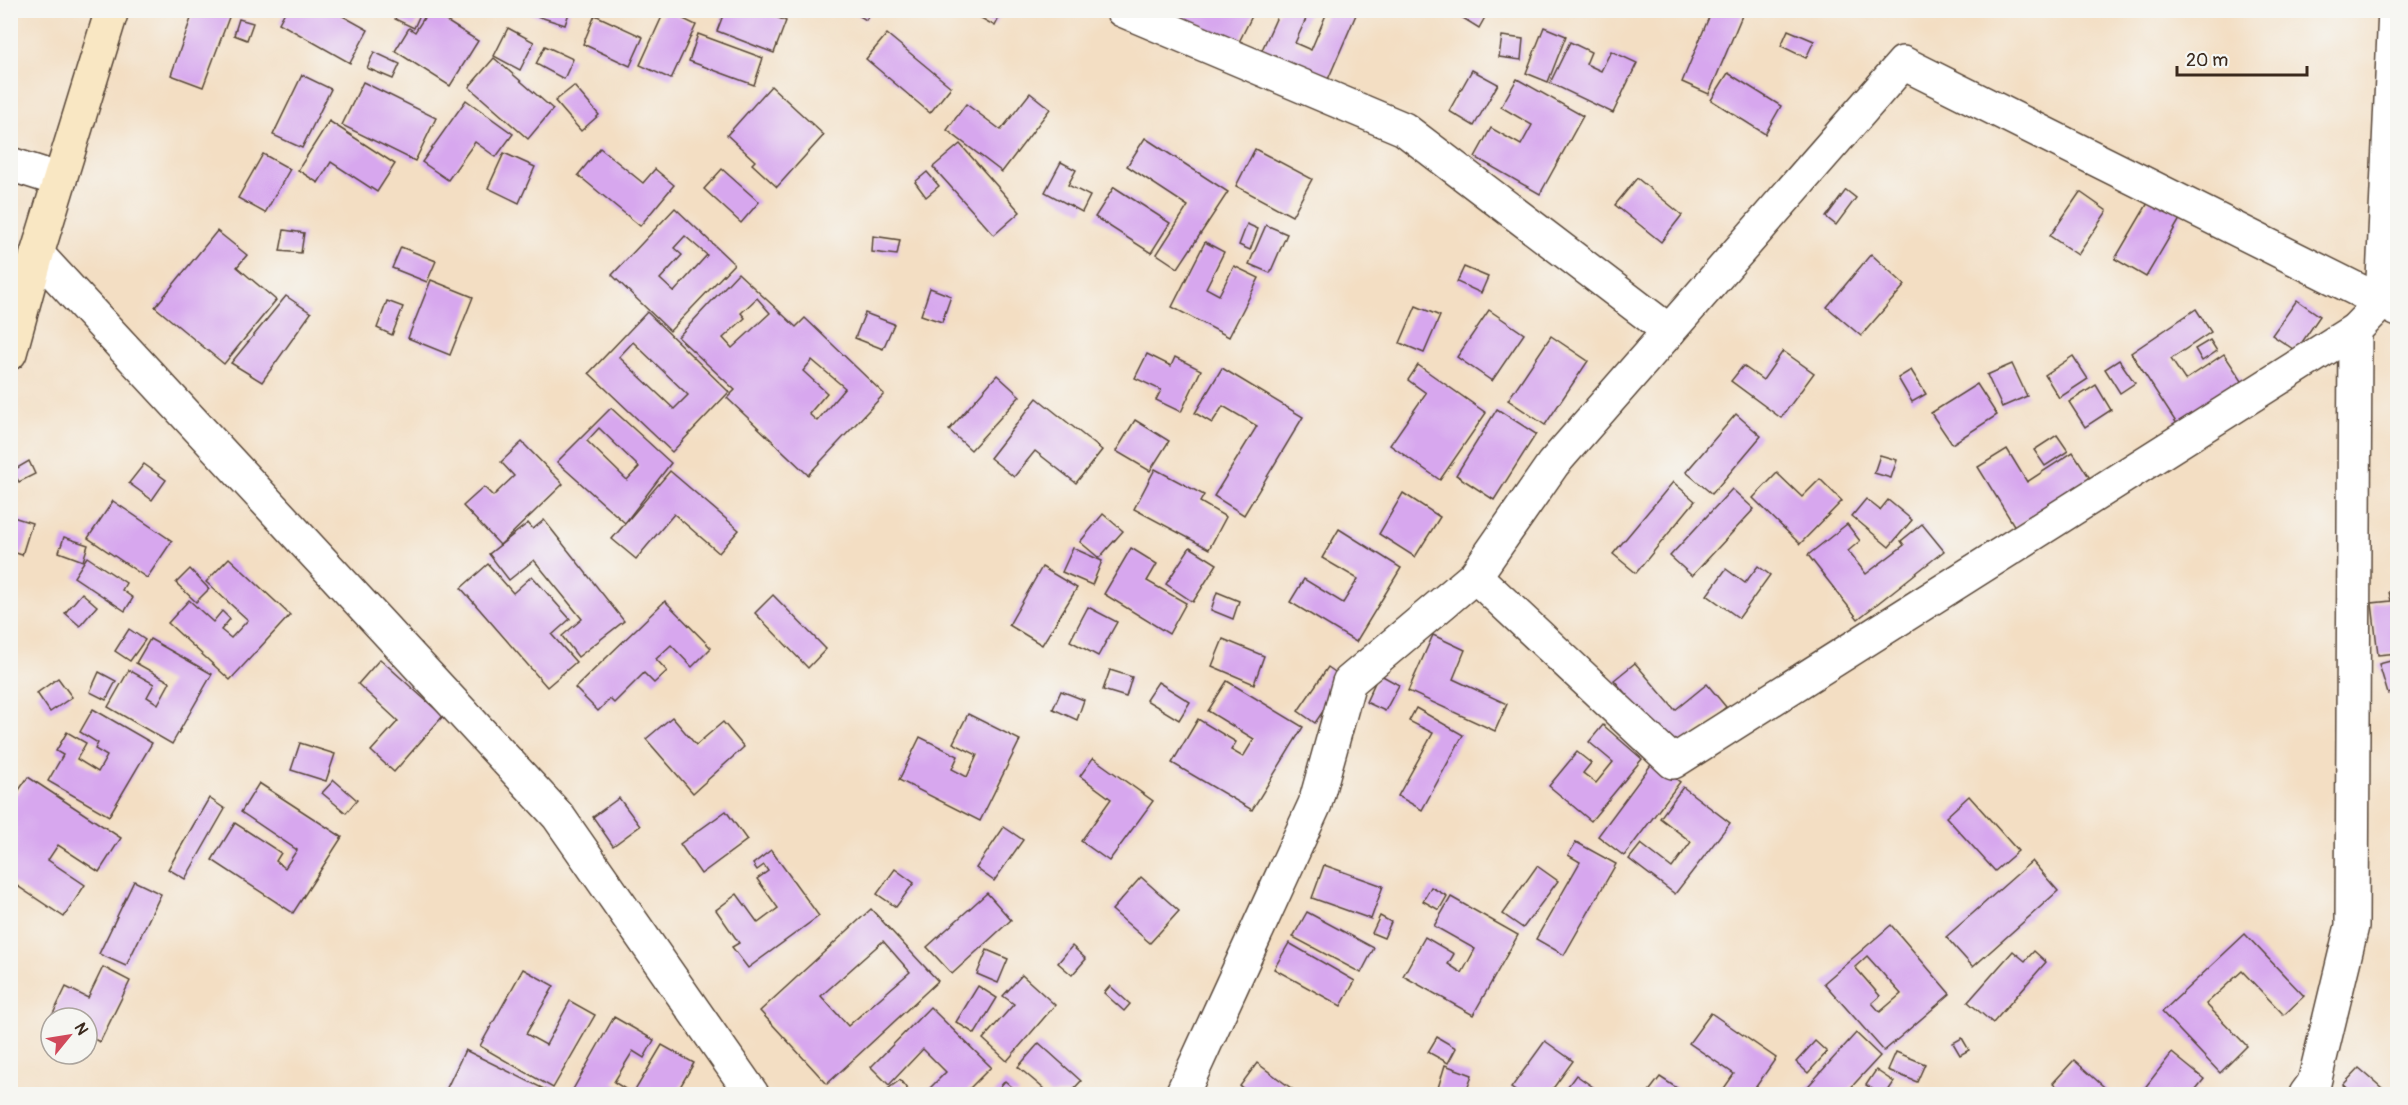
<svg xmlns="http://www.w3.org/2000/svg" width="2408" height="1105" viewBox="0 0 2408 1105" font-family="Pangolin,sans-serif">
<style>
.building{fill:#d7a7ee;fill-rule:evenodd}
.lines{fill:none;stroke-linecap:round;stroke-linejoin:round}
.street-casing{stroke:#574537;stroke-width:36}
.secondary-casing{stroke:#574537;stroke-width:36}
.street{stroke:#fff;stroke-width:33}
.secondary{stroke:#f9e7c3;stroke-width:33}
</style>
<rect width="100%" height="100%" fill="#f6f6f2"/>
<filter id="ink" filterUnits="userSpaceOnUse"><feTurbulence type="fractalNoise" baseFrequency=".0167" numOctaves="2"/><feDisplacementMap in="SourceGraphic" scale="12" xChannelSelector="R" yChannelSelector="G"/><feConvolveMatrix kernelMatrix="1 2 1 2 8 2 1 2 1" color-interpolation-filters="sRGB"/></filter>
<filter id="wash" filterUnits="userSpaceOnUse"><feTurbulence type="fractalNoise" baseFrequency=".008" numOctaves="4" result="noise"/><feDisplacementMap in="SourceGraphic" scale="24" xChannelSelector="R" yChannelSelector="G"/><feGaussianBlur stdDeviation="1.35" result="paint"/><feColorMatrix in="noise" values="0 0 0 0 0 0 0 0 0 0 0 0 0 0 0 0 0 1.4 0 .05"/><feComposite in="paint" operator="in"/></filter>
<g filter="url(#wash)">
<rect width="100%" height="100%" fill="#f3dec3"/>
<g id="blocks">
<g class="building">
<polygon points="194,10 231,12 203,87 171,75"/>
<polygon points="286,10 332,10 368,30 350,63 279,23"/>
<polygon points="399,10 422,10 414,28 395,19"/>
<polygon points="429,10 478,41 450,86 395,51 409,28 415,32"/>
<polygon points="472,10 487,10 485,16"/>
<polygon points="518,10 570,10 565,25"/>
<polygon points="665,10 696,25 671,79 640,65"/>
<polygon points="725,10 759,10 786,21 774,53 717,31"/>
<polygon points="775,10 794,10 791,18"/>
<polygon points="850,10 872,10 866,20"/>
<polygon points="967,10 1003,10 995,26"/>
<polygon points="1175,10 1255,10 1236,48 1172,16"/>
<polygon points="1280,10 1310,10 1295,43 1311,50 1328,10 1358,10 1323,91 1257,61"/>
<polygon points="1450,10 1489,10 1479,28"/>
<polygon points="1712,10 1737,10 1743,13 1709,94 1682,82"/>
<polygon points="595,15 643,37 630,66 583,44"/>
<polygon points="239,19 253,23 247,40 234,35"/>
<polygon points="1544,27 1566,36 1548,82 1526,73"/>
<polygon points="508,28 534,42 520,70 494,56"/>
<polygon points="1788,30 1814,41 1806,58 1781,46"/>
<polygon points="698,34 763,58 754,85 689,61"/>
<polygon points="887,34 951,87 930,113 866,59"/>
<polygon points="1502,36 1523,39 1521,60 1499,57"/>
<polygon points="1570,42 1591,52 1586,64 1601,71 1611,51 1637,63 1613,113 1550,83"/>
<polygon points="545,46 573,59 564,79 536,64"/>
<polygon points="374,52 400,64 393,79 367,68"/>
<polygon points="494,58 553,109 528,139 469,87"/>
<polygon points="1472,70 1498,84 1474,126 1449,111"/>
<polygon points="1728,73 1781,106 1765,134 1711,100"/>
<polygon points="302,75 331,89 302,148 273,135"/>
<polygon points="1517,79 1583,116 1540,194 1475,157 1491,128 1521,145 1532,125 1501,107"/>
<polygon points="363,82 436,118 415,161 342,125"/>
<polygon points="574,86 599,115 581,131 555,101"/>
<polygon points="771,86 824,135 777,187 752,164 755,161 727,135"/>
<polygon points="1030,93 1050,109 1002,172 947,130 966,104 1001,130"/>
<polygon points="466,100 513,134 496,157 475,142 448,180 422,162"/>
<polygon points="329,121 395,164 377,192 331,162 318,183 298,170"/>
<polygon points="1145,138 1228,192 1178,268 1157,254 1188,206 1127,166"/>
<polygon points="960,144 1020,212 994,235 933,167"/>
<polygon points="600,148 643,183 655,169 674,185 640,226 578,175"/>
<polygon points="1255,149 1312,179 1292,216 1236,186"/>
<polygon points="504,153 535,167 519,203 488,188"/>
<polygon points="263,154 290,169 265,213 238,198"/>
<polygon points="1061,162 1076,170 1068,185 1090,196 1082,212 1045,192"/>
<polygon points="722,169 759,202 741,223 704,189"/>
<polygon points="927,172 939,186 926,197 915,182"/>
<polygon points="1637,178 1682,215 1661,242 1615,205"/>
<polygon points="1114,187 1170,223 1151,253 1095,217"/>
<polygon points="1846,190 1856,198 1836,225 1826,217"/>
<polygon points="2080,192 2107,211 2078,255 2050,236"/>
<polygon points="2152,196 2183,214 2146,277 2115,259"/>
<path d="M675 208 734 264 670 331 612 275ZM685 236 707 255 674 292 660 279 682 255 674 248Z"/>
<polygon points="1247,224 1258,229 1250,250 1239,245"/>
<polygon points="1266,225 1287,234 1270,273 1249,264"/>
<polygon points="284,230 304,233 301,253 280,251"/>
<polygon points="217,231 247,255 237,267 276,300 224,364 155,307"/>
<polygon points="873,236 900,240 897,255 872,252"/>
<polygon points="1205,242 1224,252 1206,288 1219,295 1234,266 1259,278 1229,337 1172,307"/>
<polygon points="401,247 436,261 427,282 392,268"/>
<polygon points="1871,254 1905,285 1861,336 1827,307"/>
<polygon points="1464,267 1488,277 1481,293 1457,282"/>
<path d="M738 273 796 327 805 318 884 394 808 475 727 398 735 390 678 337ZM757 298 770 313 732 348 723 338 745 318 741 313ZM812 360 845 388 817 421 809 414 827 393 803 371Z"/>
<polygon points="431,280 473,297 450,355 408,338"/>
<polygon points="930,288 951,296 942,322 921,315"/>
<polygon points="286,296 311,313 262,382 231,363"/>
<polygon points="2297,300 2320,316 2296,351 2272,335"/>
<polygon points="387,301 403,307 392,335 377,328"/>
<polygon points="1416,306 1440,316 1424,353 1400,343"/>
<polygon points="2196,309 2211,332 2171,359 2185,380 2224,354 2244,384 2179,427 2131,353"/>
<polygon points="1489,310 1524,334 1492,381 1457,357"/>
<path d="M647 312 729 392 672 452 589 373ZM633 342 688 395 674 409 619 357Z"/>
<polygon points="865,313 894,324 883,349 855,338"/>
<polygon points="1551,336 1588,361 1545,425 1508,400"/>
<polygon points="2210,340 2217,351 2202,361 2195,349"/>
<polygon points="1783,351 1814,373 1781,418 1731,381 1743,366 1763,380"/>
<polygon points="1147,354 1171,366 1175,357 1201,370 1181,412 1156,400 1161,390 1135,378"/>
<polygon points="2073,356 2088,379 2059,398 2045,375"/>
<polygon points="2119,360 2135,383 2120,393 2105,369"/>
<polygon points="2012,364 2027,396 2002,407 1987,375"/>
<polygon points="1418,365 1486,413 1440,480 1390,445 1426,393 1408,380"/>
<polygon points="1222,368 1303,417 1244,515 1214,496 1257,426 1223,406 1212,423 1195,413"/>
<polygon points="1911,370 1926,394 1912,402 1898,378"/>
<polygon points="997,375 1020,396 971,450 949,430"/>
<polygon points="1977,384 1997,415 1952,444 1931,413"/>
<polygon points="2096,385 2111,410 2085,427 2069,402"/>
<polygon points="1037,398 1102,450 1076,483 1035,451 1014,477 990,458"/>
<path d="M611 408 671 463 625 523 557 462ZM599 428 639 467 627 480 587 441Z"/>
<polygon points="1497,409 1536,434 1494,500 1456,475"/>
<polygon points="1736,414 1761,436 1712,494 1686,472"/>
<polygon points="1135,420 1169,441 1150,471 1116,451"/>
<polygon points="2057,435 2068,451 2045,466 2034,450"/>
<polygon points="522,442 563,484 500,545 463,506 484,487 493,496 514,476 501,462"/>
<polygon points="2007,449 2027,482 2073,452 2091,480 2015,527 1978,467"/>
<polygon points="1880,455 1897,460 1891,478 1874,473"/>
<polygon points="29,461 35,474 19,482 12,471"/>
<polygon points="144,464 166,480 152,500 129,483"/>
<polygon points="1155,469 1204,495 1200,502 1226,517 1209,549 1134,509"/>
<polygon points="670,471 739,530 719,553 674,514 636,559 612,539"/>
<polygon points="1777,473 1802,497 1820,479 1842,501 1800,544 1753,498"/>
<polygon points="1673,482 1695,501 1636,573 1613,554"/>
<polygon points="1732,489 1754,509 1692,576 1670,556"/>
<polygon points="1403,493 1440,517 1415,557 1379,534"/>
<polygon points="1866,499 1880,510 1888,500 1912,520 1889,547 1852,516"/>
<polygon points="113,501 172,541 147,578 88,538"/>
<polygon points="1103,514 1123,531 1099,558 1080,542"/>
<polygon points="10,516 32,523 22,555 10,551"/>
<polygon points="544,520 624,621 578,657 562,636 582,619 534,560 509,580 489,554 528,523 533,529"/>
<polygon points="1847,524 1860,541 1848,551 1866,574 1904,545 1901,541 1922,524 1944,551 1858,619 1808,555"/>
<polygon points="1339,529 1401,568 1356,642 1290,602 1304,579 1343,603 1358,579 1322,558"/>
<polygon points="64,537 88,545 83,561 59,552"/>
<polygon points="1190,547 1217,564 1193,602 1166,584"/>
<polygon points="1073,548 1102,561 1092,585 1062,572"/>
<polygon points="1131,548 1157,564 1147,581 1186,603 1169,634 1104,594"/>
<polygon points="87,557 126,583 122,590 133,598 125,611 74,577"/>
<polygon points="229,558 290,615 230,680 168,623 189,600 213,622 222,611 230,619 221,630 231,638 248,620 206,582"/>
<polygon points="488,564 513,593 532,576 570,619 552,635 576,662 547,687 461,588"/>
<polygon points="1758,566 1770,575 1739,618 1707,595 1726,569 1745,583"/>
<polygon points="1042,567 1077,588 1042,645 1009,625"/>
<polygon points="190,569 209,589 196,602 176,583"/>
<polygon points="2398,591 2398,653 2378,655 2372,603 2391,601 2389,592"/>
<polygon points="1217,592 1239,601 1233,619 1211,610"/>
<polygon points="82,593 97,606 80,626 65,613"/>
<polygon points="773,595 826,649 808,668 755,613"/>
<polygon points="665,601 711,648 692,667 671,645 656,659 667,671 654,683 644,673 614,703 610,699 598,711 575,688"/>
<polygon points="1088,607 1117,622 1098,656 1070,641"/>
<polygon points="129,629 145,640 130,661 115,651"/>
<polygon points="1433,635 1465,650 1453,679 1507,704 1495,731 1408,691"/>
<polygon points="150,639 212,674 172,744 108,707 129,670 154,684 147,697 158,704 170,682 136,663"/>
<polygon points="1223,639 1264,656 1254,684 1212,666"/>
<polygon points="380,659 443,716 394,772 371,751 398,721 358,684"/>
<polygon points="2398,659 2398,691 2388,694 2379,664"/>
<polygon points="1635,663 1675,710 1707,684 1726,707 1673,751 1614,680"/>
<polygon points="1328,667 1345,679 1315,723 1298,711"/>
<polygon points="1110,670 1132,677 1126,697 1103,690"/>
<polygon points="99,672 116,681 106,700 90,692"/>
<polygon points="1379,674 1399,685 1385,711 1366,702"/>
<polygon points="58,678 72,697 50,712 37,693"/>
<polygon points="1227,681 1303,727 1252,810 1172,763 1198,719 1236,742 1231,750 1243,757 1254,739 1208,711"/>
<polygon points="1158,682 1190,702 1179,720 1146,700"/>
<polygon points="1061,691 1084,700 1077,720 1053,709"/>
<polygon points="1416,708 1463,735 1422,810 1398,796 1433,733 1409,721"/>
<polygon points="93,709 152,743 109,816 48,781 63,755 56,751 67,732 86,743 77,759 98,772 107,756 95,749 98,743 80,732"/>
<polygon points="968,714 1020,740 980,821 899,780 920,737 958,756 952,769 967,777 977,755 953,743"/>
<polygon points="672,717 696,745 723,722 744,747 693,793 646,739"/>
<polygon points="1603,725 1642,759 1591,821 1549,786 1577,752 1591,763 1583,773 1596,783 1613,762 1589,742"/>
<polygon points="300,743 335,754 326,781 291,770"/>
<polygon points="1093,758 1153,801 1109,861 1081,841 1111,799 1080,776"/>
<polygon points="1653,762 1680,782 1624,856 1598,836"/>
<polygon points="28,777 121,838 99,872 58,845 48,860 85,885 64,917 10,881 10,803"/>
<polygon points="334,780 357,800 346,813 322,793"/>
<polygon points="259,783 342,837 293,913 212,860 235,823 281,853 276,861 285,868 297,850 241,812"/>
<polygon points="1683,787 1730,823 1675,894 1629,859 1641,844 1672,868 1691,842 1660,818"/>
<polygon points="1969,796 2018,851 1995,871 1946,817"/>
<polygon points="209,798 225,809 185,879 168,869"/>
<polygon points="619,798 640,826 613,846 593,817"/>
<polygon points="726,811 747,840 701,874 680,844"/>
<polygon points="1004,827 1023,840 994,881 976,868"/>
<polygon points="1576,842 1616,864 1564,955 1536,939 1580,862 1568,855"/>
<polygon points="771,850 819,916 748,968 732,947 739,943 716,910 737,894 758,923 778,908 757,879 768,871 764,865 757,870 753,864"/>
<polygon points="2032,861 2058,891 1973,967 1946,937"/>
<polygon points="1324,865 1383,886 1371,919 1312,898"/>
<polygon points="1537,866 1558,881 1523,928 1503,914"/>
<polygon points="895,869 914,883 896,907 877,894"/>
<polygon points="1141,877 1179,911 1150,943 1112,910"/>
<polygon points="134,881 161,894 126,966 99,954"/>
<polygon points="1431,887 1447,896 1439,910 1423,901"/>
<polygon points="987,893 1011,920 952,974 927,947"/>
<polygon points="1451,897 1518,935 1473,1015 1403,976 1425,937 1454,954 1448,964 1462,973 1475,949 1434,926"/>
<path d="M871 909 938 981 827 1084 760 1011ZM883 941 910 972 848 1026 821 996Z"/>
<polygon points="1307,912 1374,948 1361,973 1293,937"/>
<polygon points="1380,916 1391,922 1384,938 1372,933"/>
<path d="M1891 925 1950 994 1884 1051 1824 983ZM1867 956 1901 994 1880 1012 1872 1003 1880 996 1855 967Z"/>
<polygon points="2245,934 2304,996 2284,1015 2242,971 2206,1004 2247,1046 2220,1073 2162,1012"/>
<polygon points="1289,943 1355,981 1341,1006 1274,969"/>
<polygon points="1072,946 1086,959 1072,975 1058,963"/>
<polygon points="987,950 1008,959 998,983 977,974"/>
<polygon points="2013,951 2025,961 2034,951 2046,962 1993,1023 1968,1002"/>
<polygon points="103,967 130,981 100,1042 87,1036 87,1018 51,1018 66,987 88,998"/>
<polygon points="523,969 554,986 526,1034 546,1045 570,1001 595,1015 553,1088 480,1046"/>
<polygon points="1022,975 1055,1005 1007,1061 983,1039 1014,1004 1003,996"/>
<polygon points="978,986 997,998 975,1034 956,1022"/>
<polygon points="1110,986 1130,1004 1124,1011 1104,993"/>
<polygon points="930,1007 991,1067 964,1094 924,1094 946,1072 923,1049 889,1085 871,1067"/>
<polygon points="1711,1013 1776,1058 1751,1094 1720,1094 1734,1074 1689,1043"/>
<polygon points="614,1017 654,1040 644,1058 633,1051 614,1082 633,1094 662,1045 694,1063 676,1094 571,1093"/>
<polygon points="1856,1033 1880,1056 1845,1094 1801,1094"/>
<polygon points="1437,1037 1456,1048 1448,1063 1428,1052"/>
<polygon points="1962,1038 1969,1050 1960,1055 1953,1043"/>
<polygon points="1545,1041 1573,1061 1549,1094 1520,1094 1511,1088"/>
<polygon points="1815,1041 1827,1052 1808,1073 1796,1062"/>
<polygon points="1039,1043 1081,1081 1069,1094 1050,1094 1018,1067"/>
<polygon points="465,1050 550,1092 548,1094 444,1094"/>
<polygon points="1896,1052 1925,1064 1917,1082 1888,1070"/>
<polygon points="2172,1053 2204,1079 2192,1094 2140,1094"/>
<polygon points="2074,1060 2112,1094 2066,1094 2053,1083"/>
<polygon points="1257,1063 1299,1094 1251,1094 1240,1086"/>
<polygon points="1445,1065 1472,1075 1465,1094 1438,1088"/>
<polygon points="2359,1068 2389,1094 2353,1094 2343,1085"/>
<polygon points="1876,1070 1894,1082 1886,1094 1880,1094 1866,1085"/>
<polygon points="1576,1075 1603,1094 1562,1094"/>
<polygon points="1660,1077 1686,1094 1647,1094"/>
<polygon points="900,1080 911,1094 881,1094"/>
<polygon points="1005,1081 1020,1094 994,1094"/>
</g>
</g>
</g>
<g filter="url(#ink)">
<use href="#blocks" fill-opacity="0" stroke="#574537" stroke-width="1.5"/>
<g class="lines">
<g class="street-casing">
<g id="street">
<polyline points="1122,10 1404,129 1669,331"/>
<polyline points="10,164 60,180"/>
<polyline points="37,254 558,816 752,1094"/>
<polyline points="1475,576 1673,762 2355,330"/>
<polyline points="1182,1094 1315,804 1349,682 1475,576 1553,464 1903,63 2398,310"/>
<polyline points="2306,1094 2314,1083 2352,926 2355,330 2382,302 2395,10"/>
</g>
</g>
<g class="secondary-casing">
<polyline id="secondary" points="10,353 37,254 112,10"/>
</g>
<use href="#street" class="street"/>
<use href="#secondary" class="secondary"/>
</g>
</g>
<rect width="2408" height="1105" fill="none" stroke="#f6f6f2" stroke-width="36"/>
<g transform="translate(69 1036) rotate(60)"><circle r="28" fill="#f6f6f2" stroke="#aba49d" stroke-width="1.5"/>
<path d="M0-4.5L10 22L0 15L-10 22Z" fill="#d1495b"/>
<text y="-9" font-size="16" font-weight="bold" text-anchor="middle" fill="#3b2a1e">N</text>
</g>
<path d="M2177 66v9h130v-9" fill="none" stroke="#3b2a1e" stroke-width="3"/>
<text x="2186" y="66" font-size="18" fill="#3b2a1e" stroke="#f6f6f2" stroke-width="4.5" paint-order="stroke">20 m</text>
</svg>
